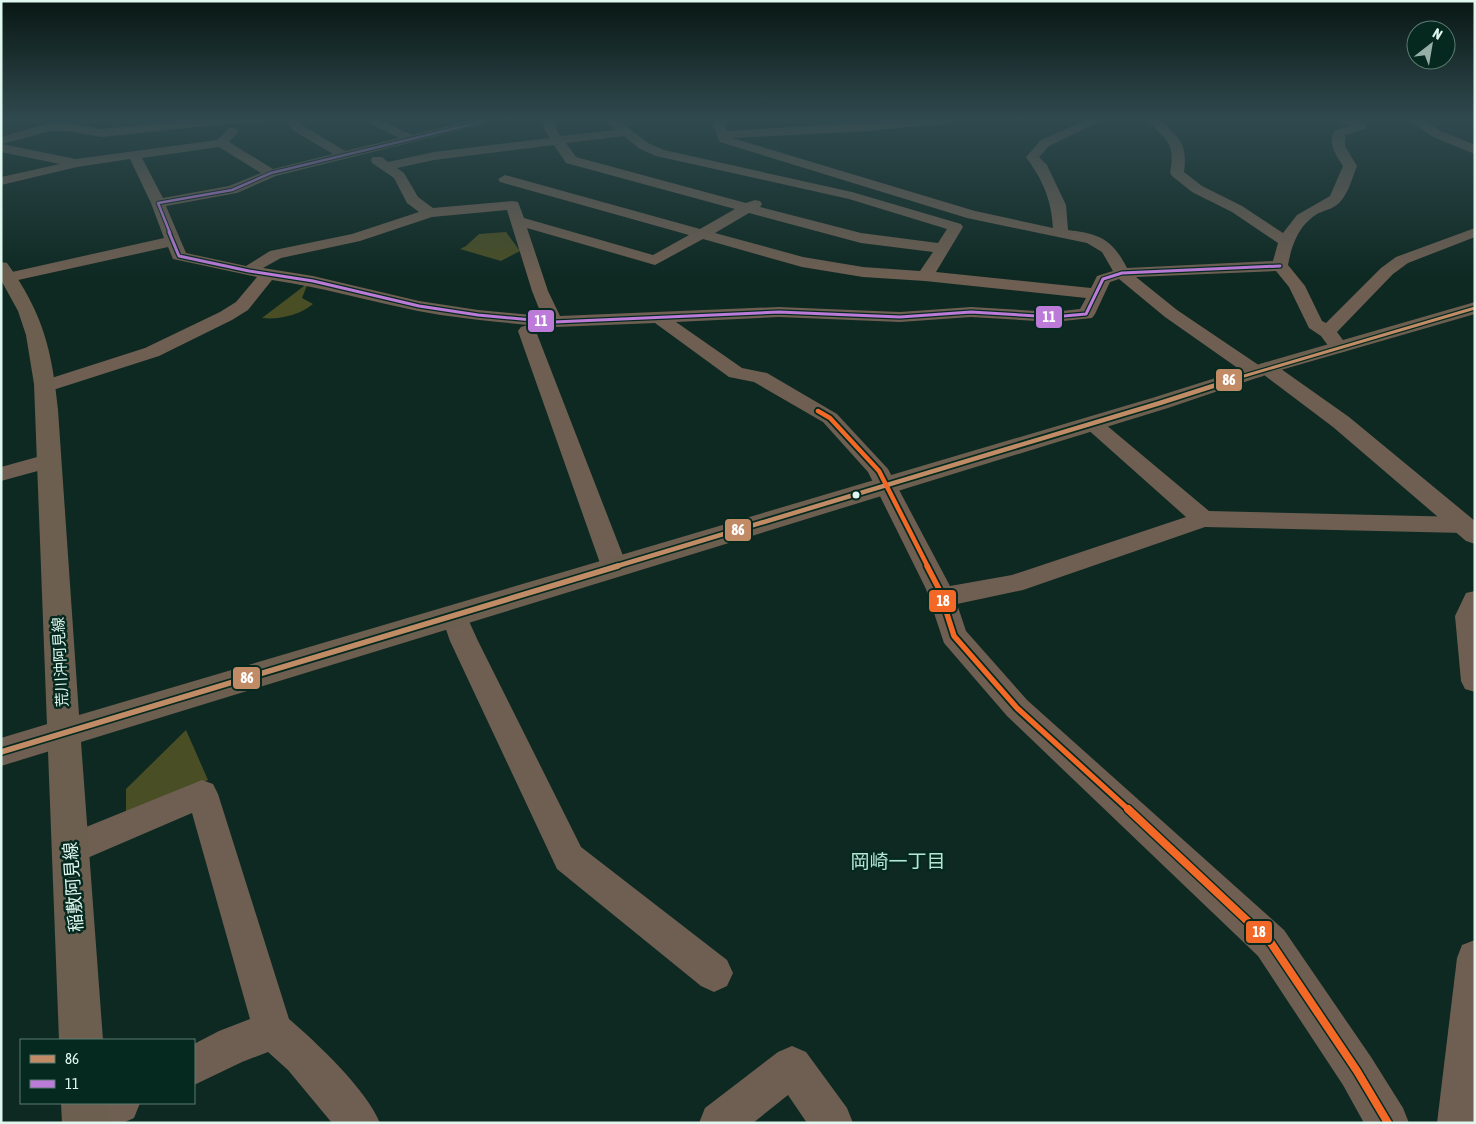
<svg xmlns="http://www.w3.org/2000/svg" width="1476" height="1124" viewBox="0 0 1476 1124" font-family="'Asap Condensed','Noto Sans JP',sans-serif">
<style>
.green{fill:#494e25}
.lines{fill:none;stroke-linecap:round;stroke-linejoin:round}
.minor{fill:#6e5f52;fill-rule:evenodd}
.tertiary{fill:#6e5f52;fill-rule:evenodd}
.secondary{fill:#6c5f50;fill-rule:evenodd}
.bus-1-far2-casing{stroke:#05291f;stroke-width:5.5}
.bus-1-far1-casing{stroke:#05291f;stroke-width:8}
.bus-1-casing{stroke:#05291f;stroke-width:9}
.bus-2-far1-casing{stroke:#05291f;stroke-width:4.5}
.bus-2-casing{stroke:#05291f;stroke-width:5.5}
.bus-3-far2-casing{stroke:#05291f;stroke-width:8}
.bus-3-far1-casing{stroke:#05291f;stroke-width:9}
.bus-3-casing{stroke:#05291f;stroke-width:11}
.bus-1-far2{stroke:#c18c65;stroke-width:3}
.bus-1-far1{stroke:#c18c65;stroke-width:4.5}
.bus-1{stroke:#c18c65;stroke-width:5.5}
.bus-2-far1{stroke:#bd7bd9;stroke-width:2.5}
.bus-2{stroke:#bd7bd9;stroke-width:3}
.bus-3-far2{stroke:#f36827;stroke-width:4.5}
.bus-3-far1{stroke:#f36827;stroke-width:5.5}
.bus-3{stroke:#f36827;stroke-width:8}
.bus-dot{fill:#dff7ee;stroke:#05291f;stroke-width:2}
.labels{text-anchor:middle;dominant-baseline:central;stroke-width:5;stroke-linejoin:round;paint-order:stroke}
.street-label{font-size:15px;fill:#dff7ee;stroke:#05291f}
.near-street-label{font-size:18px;fill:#dff7ee;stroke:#05291f}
.near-neighbourhood-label{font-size:19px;fill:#b5e6d4;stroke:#05291f}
.line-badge{stroke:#05291f;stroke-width:2}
.badge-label{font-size:14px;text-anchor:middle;font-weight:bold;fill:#fff}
</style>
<rect width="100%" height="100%" fill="#0e2922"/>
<g class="green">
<polygon points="506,232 520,251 501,261 460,249 466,246 479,234"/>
<path d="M308 283 302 298 313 304C300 315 279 320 262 318Z"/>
<polygon points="186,730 208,780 126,816 126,789"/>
</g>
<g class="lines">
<g class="minor">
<path d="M200 119H264L258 123 226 124 101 137 69 131H50L2 144 76 159 217 140 229 128 233 127 239 131 229 142 273 169 333 154 294 131 284 119H297L302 125 345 151 399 138 362 119H378L412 135 477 119H489L485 124 276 176 237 193 166 206 186 253 246 266 270 251 352 234 419 212 407 203 394 178 372 163 371 160 372 157H382L388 162 434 152 550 138 545 131 542 119H554L557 131 561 136 616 130 604 119H617L648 143 664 150 852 192 961 224 963 227 936 272 1091 288 1097 276 1113 271 1102 252 1087 243 967 218 720 142 713 126 717 119H729L725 126 727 131 921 119H958L952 123 869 131 732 138 975 211 1053 228C1051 198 1043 181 1026 157L1041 140 1089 119H1105L1049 146 1039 157 1047 165 1066 205 1068 230C1100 234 1112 239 1127 268L1273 261 1278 243 1232 212 1192 192 1172 176 1170 173C1176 139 1166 143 1147 119H1160C1179 139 1188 142 1184 172L1202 186 1242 206 1283 233 1297 215 1330 196 1343 166C1336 155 1327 144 1335 130L1349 126 1335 119C1347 119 1358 118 1367 126L1365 129 1345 135V146L1357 166C1352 178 1349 192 1340 202 1335 208 1326 210 1319 213 1299 224 1292 244 1288 265L1305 286 1322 321 1326 323 1381 268 1396 257 1475 228V237L1408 263 1393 274 1337 332 1348 347 1346 351 1339 353 1332 351 1321 336 1309 328 1289 287 1276 271 1136 277 1177 310 1263 368 1266 372 1263 376 1256 378 1249 376 1165 317 1119 279 1110 282 1095 314 1092 318 1053 322 971 317 900 322 779 317 676 322 742 368 767 373 837 414 888 469 950 586 1012 575 1186 517 1085 427 1082 423 1085 419 1092 417 1099 419 1209 511 1464 517 1472 519 1475 527 1472 531 1464 533 1205 527 1023 590 957 604 966 631 1027 700 1284 930 1371 1057 1403 1108 1409 1123H1364L1343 1085 1258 956 1007 716 944 643 926 589 868 472 823 422 754 382 729 377 655 323 556 327 537 334 627 566 623 572 614 575 605 572 601 566 518 331 521 327 528 325C491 321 454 318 418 311 369 301 321 287 272 280L248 310 232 320 159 356 53 390 46 392 39 390 36 386 39 382 145 348 220 312 236 302 257 277 173 259 168 247 9 282 3 280 1 276 3 274 164 238 151 203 130 159 77 167 1 185V177L60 164 1 152V137L49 123H69L101 129ZM624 136 640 149 656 156 849 199 947 229 938 243 861 233 760 207 762 204 760 201 755 200 746 203 576 157 566 143ZM554 145 566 163 735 209 700 229 505 175 498 179 500 182 689 235 653 255 524 218 518 202 513 201 433 208 418 197 404 173 397 168 434 160ZM219 147 261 173 229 186 163 198 142 158ZM507 210 532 291 542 316 478 310 419 301 313 276 263 268 281 258 360 241 432 217ZM749 213 861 243 933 252 920 271 863 267 803 257 715 233ZM527 228 655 265 703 239 802 267 863 277 925 281 1086 298 1080 309 1053 312 971 307 900 312 779 307 560 316 548 291Z"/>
<polygon points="1408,119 1422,119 1441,131 1475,145 1475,154 1433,137"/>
<polygon points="48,454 56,456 59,461 56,466 1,481 1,467"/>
<polygon points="1475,591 1475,692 1465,689 1461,681 1455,616 1466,593"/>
<polygon points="454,605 463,608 478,641 581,847 727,960 733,973 727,986 714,992 701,986 557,869 450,641 441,615 445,608"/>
<path d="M202 780 213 784 218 794 289 1019C317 1043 366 1089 380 1123H332L288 1070 268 1052 242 1062 194 1085V1044L219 1031 250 1019 192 813 71 865 59 860 54 849 59 838Z"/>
<polygon points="1475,940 1475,1123 1437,1123 1457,958 1462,945"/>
<polygon points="792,1046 806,1052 847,1108 853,1123 807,1123 788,1095 753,1123 699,1123 705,1108 778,1052"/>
<polygon points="75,1103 140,1103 134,1118 123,1123 65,1123 64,1120 70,1105"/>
</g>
<g class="tertiary">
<polygon points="1267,362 1274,364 1349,417 1475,521 1475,544 1466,541 1333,427 1260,372 1256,368 1260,364"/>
<polygon points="64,719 76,723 81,733 76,743 1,766 1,738"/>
</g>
<g class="secondary">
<path d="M1 262 7 263C43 313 52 350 58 410L79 715 1152 398 1260 364 1475 302V314L1274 372 1168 408 81 742 103 1040H59L34 384 26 335 18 311 1 280Z"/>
<polygon points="61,1103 107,1103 108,1123 62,1123"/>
</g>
<g class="bus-1-far2-casing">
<polyline id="bus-1-far2" points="1234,379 1475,308"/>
</g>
<g class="bus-1-far1-casing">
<polyline id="bus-1-far1" points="614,567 1160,403 1238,378"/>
</g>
<g class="bus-1-casing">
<polyline id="bus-1" points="1,752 618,566"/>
</g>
<g class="bus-2-far1-casing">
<polyline id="bus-2-far1" points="170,233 158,203 232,190 271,173 481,122 483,119"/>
</g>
<g class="bus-2-casing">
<polyline id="bus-2" points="169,232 179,256 249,271 313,281 419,306 478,315 554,322 779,312 900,317 971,312 1053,317 1086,314 1103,279 1122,273 1280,266"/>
</g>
<g class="bus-3-far2-casing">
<polyline id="bus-3-far2" points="818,411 830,418 879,471 928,567"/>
</g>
<g class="bus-3-far1-casing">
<polyline id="bus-3-far1" points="927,566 939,589 954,636 1017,708 1130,811"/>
</g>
<g class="bus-3-casing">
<polyline id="bus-3" points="1128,809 1271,943 1357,1071 1388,1123"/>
</g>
<use href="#bus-1-far2" class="bus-1-far2"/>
<use href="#bus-1-far1" class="bus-1-far1"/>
<use href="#bus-1" class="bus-1"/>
<use href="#bus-2-far1" class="bus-2-far1"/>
<use href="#bus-2" class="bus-2"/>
<use href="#bus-3-far2" class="bus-3-far2"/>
<use href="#bus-3-far1" class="bus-3-far1"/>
<use href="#bus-3" class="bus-3"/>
</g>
<linearGradient id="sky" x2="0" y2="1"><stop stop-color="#081713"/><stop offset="0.43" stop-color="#30494f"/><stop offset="1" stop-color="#30494f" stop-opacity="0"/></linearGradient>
<rect width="1476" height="277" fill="url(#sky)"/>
<circle class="bus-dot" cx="856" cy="495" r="4.5"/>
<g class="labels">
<g class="street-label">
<text transform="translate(60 662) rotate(-93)">荒川沖阿見線</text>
</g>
<g class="near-street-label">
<text transform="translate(73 887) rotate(-94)">稲敷阿見線</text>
</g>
<g class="near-neighbourhood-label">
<text x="898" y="861">岡崎一丁目</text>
</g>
</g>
<g class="line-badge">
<rect x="1035" y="305" width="28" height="24" rx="5" fill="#bd7bd9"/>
<rect x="527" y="309" width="28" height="24" rx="5" fill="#bd7bd9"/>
<rect x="1215" y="368" width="28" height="24" rx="5" fill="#c18c65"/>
<rect x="724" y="518" width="28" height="24" rx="5" fill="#c18c65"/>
<rect x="928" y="589" width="29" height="24" rx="5" fill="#f36827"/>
<rect x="232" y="666" width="29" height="24" rx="5" fill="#c18c65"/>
<rect x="1245" y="920" width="28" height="24" rx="5" fill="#f36827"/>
</g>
<g class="badge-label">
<text x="1049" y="322">11</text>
<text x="541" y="326">11</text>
<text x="1229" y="385">86</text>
<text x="738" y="535">86</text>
<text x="943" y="606">18</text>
<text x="247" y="683">86</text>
<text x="1259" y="937">18</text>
</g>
<rect width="1476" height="1124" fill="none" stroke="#dff7ee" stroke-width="5"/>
<rect x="20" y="1039" width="175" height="65" fill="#05291f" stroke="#5c7b72"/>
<rect x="30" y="1055" width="25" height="8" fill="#c18c65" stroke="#5c7b72"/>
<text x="65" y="1064" font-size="15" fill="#dff7ee">86</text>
<rect x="30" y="1080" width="25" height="8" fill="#bd7bd9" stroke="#5c7b72"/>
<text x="65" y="1089" font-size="15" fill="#dff7ee">11</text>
<g transform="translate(1431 45) rotate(31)"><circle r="24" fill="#05291f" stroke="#5c7b72"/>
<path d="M0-4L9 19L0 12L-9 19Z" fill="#96afa7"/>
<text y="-8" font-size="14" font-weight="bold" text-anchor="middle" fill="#dff7ee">N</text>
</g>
</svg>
